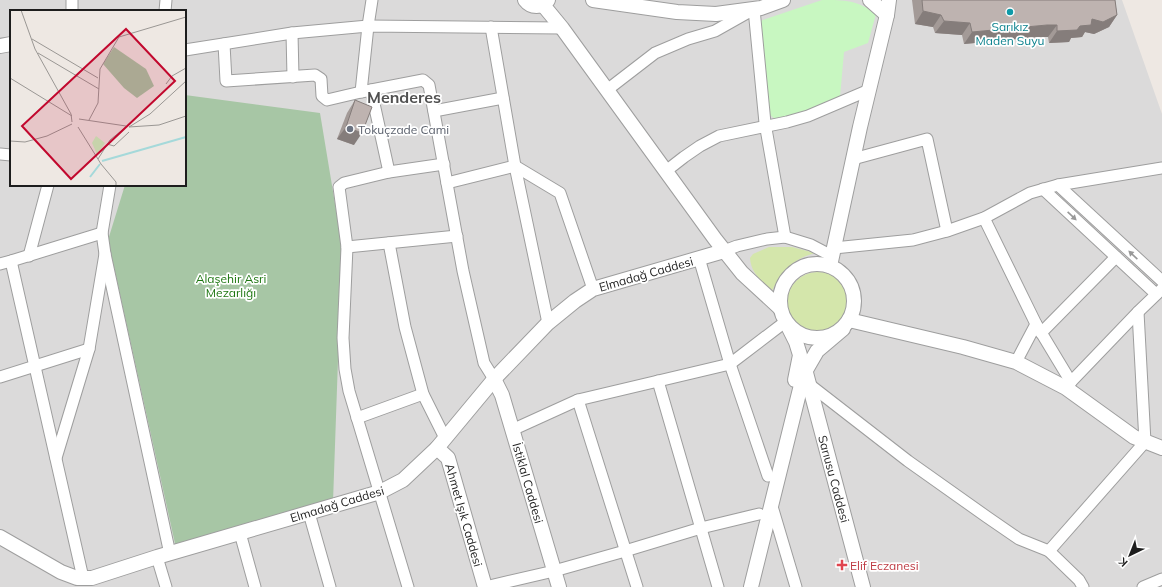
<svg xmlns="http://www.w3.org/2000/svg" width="1162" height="587" viewBox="0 0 1162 587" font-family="Mulish,sans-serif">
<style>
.residential{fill:#dbdada;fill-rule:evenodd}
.grass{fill:#d4e6ab}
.cemetery{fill:#a7c6a5}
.park{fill:#c8f7c1}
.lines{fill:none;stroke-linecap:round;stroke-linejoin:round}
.minor-casing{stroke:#9e9e9e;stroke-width:13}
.tertiary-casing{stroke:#9e9e9e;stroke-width:16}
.minor{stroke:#fff;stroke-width:11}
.tertiary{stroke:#fff;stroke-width:14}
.wall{fill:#a39a97}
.shaded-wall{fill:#857d7b}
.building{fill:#beb3b0;stroke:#857d7b}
.oneway{fill:#999}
.culture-dot{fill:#0f9aa8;stroke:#fff;stroke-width:1.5}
.worship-dot{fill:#6b7280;stroke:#fff;stroke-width:1.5}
.health-dot{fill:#e0444e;stroke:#fff;stroke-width:1.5}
.labels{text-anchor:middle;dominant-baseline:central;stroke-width:3.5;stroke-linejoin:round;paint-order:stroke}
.culture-label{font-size:12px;fill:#0d838f;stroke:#fff}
.worship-label{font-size:12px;fill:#5b616d;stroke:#fff;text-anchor:start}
.street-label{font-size:12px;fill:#1d1d1d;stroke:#fff}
.park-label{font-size:12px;fill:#1c7610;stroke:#fff}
.health-label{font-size:12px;fill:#be3a42;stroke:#fff;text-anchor:start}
.district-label{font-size:16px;font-weight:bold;fill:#505050;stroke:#fff}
.inset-river{fill:none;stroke:#a5d9da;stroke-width:2}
.inset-road{fill:none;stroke:#9a9794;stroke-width:1}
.view{fill:#c2082e;fill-opacity:0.15;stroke:#c2082e;stroke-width:2}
.inset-edge{fill:none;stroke:#1d1d1d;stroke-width:2}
</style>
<rect width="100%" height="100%" fill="#eee8e3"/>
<path class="residential" d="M0 0H1122L1162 114V587H0ZM11 11H185V185H11Z"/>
<g class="grass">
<path d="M769 247H792L815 253C793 259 782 271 772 291 761 281 751 273 750 258L753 254Z"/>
<circle cx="818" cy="303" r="31"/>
</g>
<polygon class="cemetery" points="185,95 320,113 342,246 333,502 176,548 108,240 125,185 185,185"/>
<path class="park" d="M822 0C846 0 857 0 876 14L868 43 844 52 840 97 785 119H775L770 115 760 21Z"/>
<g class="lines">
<g class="minor-casing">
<g id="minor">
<polyline points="72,0 72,11"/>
<polyline points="165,11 166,0"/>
<polyline points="491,27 515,166 548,323"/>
<polyline points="292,33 293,77"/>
<polyline points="224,44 226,81 315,75 321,79 322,96 327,100 361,92 423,80 429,85 463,271 484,363 494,379"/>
<polyline points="185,50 292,33 368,26 562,28"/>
<polyline points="371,90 389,172"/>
<polyline points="607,90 655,53 688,39 715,31 754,9 765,123 785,237"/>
<polyline points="361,92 368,26 372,0"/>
<polyline points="434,111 503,98"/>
<polyline points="0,154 11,155"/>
<polyline points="853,159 927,139 947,231"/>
<polyline points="666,171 684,157 700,146 719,136 787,122 808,116 869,90"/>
<polyline points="447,183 515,166 560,193 593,289"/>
<polyline points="1058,185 1162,281"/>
<polyline points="1043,189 1156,294"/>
<polyline points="984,218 1036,324 1071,382"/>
<polyline points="389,243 405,327 423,394 445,438"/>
<polyline points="347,247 457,236"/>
<polyline points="834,248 913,240 947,231 984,218 1030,193 1058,185 1162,168"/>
<polyline points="724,251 737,246 767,239 785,237 811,245 832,256"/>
<polyline points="105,254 170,554"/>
<polyline points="29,256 48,185"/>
<polyline points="699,258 730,364 768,476"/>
<polyline points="11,261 83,578"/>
<polyline points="0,264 11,261 102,233"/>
<polyline points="1041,333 1116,257"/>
<polyline points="1016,362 1036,324"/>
<polyline points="0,377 89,349"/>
<polyline points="658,381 718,587"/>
<polyline points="810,385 908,461 987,517 1019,539 1049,551 1079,580 1083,587"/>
<polyline points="1066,387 1138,312 1162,289"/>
<polyline points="578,400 637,587"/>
<polyline points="357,418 423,394"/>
<polyline points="512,430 578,400 730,364 785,322"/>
<polyline points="56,458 89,349 105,254 102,233 110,185"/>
<polyline points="771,503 796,587"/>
<polyline points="309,513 330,587"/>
<polyline points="240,533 255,587"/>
<polyline points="1049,551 1145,442 1138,312"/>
<polyline points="157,557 166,587"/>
<polyline points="408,587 349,391 345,369 343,338 347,247 339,187 344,183 389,172 444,164"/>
<polyline points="485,587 554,571 625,551 701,528 759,514"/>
<polyline points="1143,587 1162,579"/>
</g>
</g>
<g class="tertiary-casing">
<g id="tertiary">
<path d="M525 0C531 8 542 8 548 0"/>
<polyline points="593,0 677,12 716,14 761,8 783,0"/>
<polyline points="870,0 887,15"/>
<polyline points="543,5 562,28 715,239 742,273 780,308"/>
<polyline points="0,46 11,44"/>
<circle cx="817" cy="301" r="37"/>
<polyline points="830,266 860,127 887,15 889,0"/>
<polyline points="849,320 963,347 1016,362 1066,388 1134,437 1162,448"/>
<polyline points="787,324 796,342 800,355 795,380"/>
<polyline points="805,369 863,587"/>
<polyline points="494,379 502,395 559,587"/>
<polyline points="437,448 448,458 485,587"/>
<polyline points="0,537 61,572 77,578 92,578 157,557 380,492 403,480 437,448 496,377 548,323 575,301 593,289 724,251"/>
<polyline points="751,587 802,381 806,370 817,351 843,329"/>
</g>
</g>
<use href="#minor" class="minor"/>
<use href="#tertiary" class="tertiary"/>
</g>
<g class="wall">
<polygon points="912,0 1115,0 1117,15 1109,27 1094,34 1085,32 1082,37 1071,38 1069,42 1049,43 1048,37 1038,37 964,44 962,35 935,33 933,27 915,24"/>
<polygon points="355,100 354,145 337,139 347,113"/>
</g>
<g class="shaded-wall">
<polygon points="923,11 941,15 933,27 915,24"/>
<polygon points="1117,15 1109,27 1094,34 1085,32 1082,37 1071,38 1069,42 1049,43 1057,31 1080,26 1092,19"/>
<polygon points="944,21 970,23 962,35 935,33"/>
<polygon points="1047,25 1057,25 1048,37 1038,37 964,44 972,32"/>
<polygon points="346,127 362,133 354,145 337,139"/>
</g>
<g class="building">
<polygon points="922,0 1115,0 1117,15 1103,22 1092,19 1091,25 1080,26 1077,30 1057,31 1057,25 1047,25 972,32 970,23 944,21 941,15 923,11"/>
<polygon points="355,100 372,107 362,133 346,127"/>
</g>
<defs><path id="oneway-solid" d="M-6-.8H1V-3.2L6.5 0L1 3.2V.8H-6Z"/></defs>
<g class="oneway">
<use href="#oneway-solid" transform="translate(1072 216) rotate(43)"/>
<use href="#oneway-solid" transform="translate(1133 255) rotate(-137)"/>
</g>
<circle class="culture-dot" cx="1010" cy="12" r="4"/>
<circle class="worship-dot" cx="350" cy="129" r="4"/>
<path class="health-dot" d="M840 559h4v4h4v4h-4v4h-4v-4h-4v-4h4z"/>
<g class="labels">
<g class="culture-label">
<text x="1010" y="26">Sarıkız<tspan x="1010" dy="14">Maden Suyu</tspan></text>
</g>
<g class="worship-label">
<text x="358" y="129">Tokuçzade Cami</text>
</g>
<g class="street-label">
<text transform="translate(646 274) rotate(-16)">Elmadağ Caddesi</text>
<text transform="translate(834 479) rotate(75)">Sarıusu Caddesi</text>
<text transform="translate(528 483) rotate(74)">İstiklal Caddesi</text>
<text transform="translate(337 504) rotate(-17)">Elmadağ Caddesi</text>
<text transform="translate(464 515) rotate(74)">Ahmet Işık Caddesi</text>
</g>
<g class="park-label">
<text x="231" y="278">Alaşehir Asri<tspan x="231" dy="14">Mezarlığı</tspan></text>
</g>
<g class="health-label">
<text x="850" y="565">Elif Eczanesi</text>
</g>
<g class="district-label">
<text x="404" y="97">Menderes</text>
</g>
</g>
<g transform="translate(10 10)">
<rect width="176" height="176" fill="#eee8e3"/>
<path d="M104 37 136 59 144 76 127 88 114 78 93 54Z" fill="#a7c6a5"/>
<path d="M86 126 95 133 87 144 82 133Z" fill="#c8f7c1"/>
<path class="inset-river" d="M92 151 176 127M80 167 90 154"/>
<path class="inset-road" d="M11 0 25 39 61 104 62 112M22 29 88 68M28 43 89 79M0 68 62 106M156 74 162 66 176 58M69 109 116 116M79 110 88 93 90 59 109 27 176 7M68 117 91 154 106 172V176M119 117 140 104 176 71M119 117 149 115 176 106M0 131 15 132 37 126 62 114M97 134 104 136 119 122M88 149 100 130 116 117"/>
<path class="view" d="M116 19 165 71 61 169 12 116Z"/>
<rect width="176" height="176" class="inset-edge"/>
</g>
<g transform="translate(1130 555) rotate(223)" stroke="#ffffff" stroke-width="3" paint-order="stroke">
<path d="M0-3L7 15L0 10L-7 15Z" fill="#1d1d1d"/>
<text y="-6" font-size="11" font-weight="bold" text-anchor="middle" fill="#1d1d1d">K</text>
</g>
</svg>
